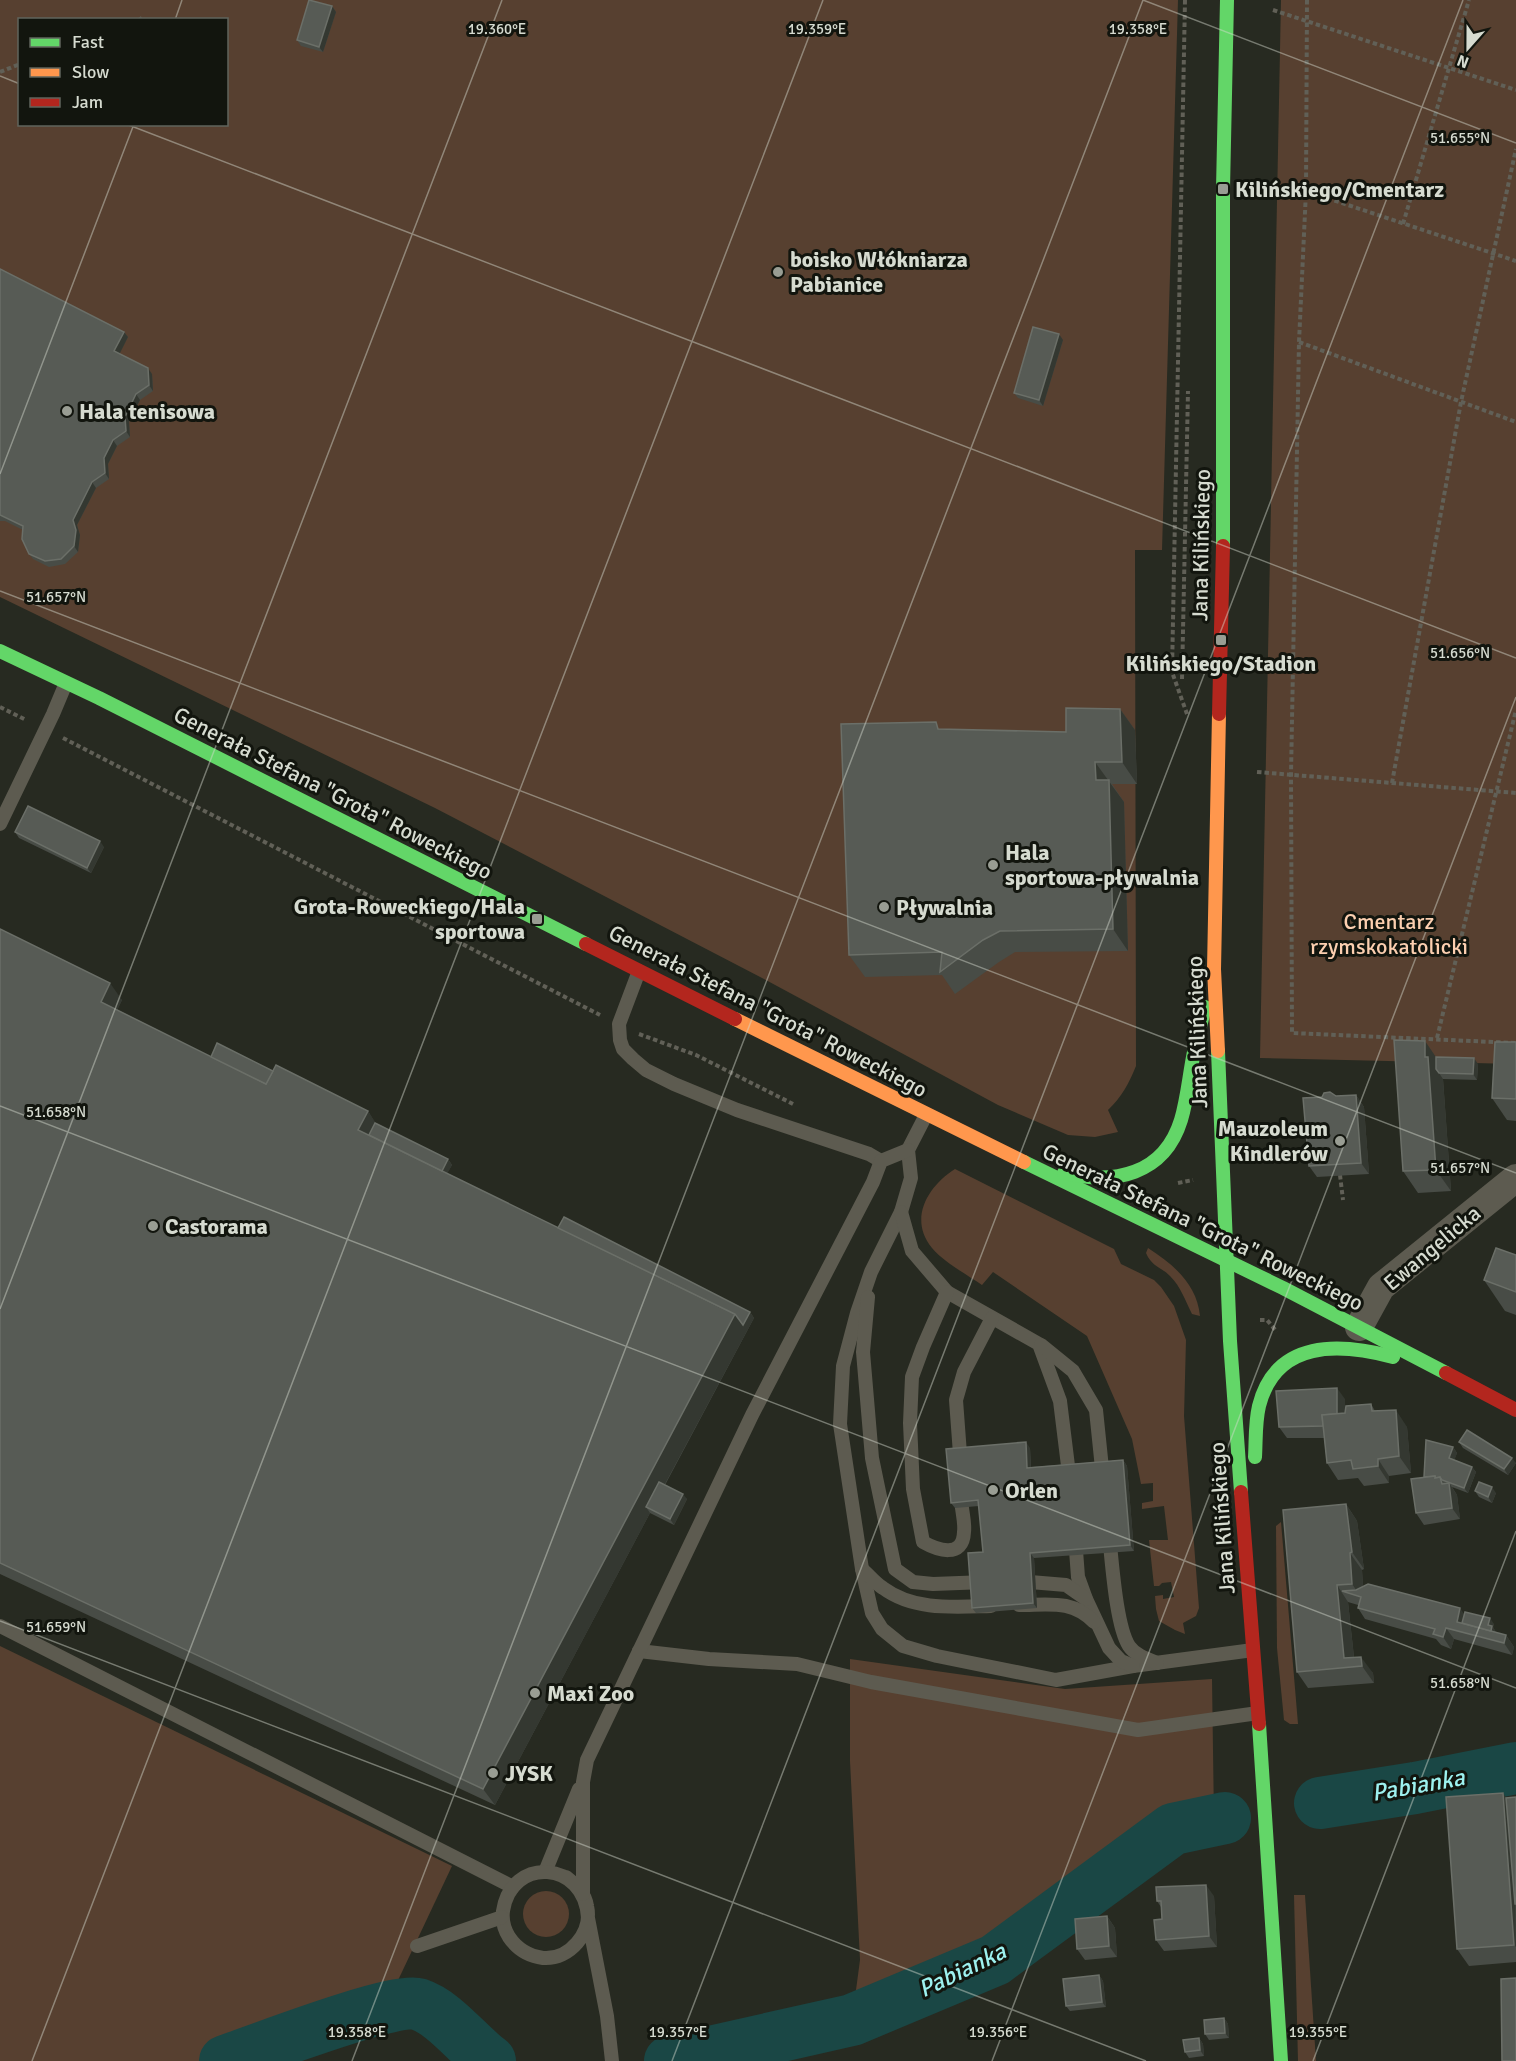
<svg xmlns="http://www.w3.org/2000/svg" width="1516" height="2061" viewBox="0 0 1516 2061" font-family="Signika,sans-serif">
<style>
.green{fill:#574030;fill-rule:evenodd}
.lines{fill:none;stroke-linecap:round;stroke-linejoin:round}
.river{stroke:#1a4745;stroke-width:52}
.path{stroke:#616057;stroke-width:4;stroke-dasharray:4.5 3;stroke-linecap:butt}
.lane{stroke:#5d5b50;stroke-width:14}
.street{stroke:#5d5b50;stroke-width:28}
.fast{stroke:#63d668;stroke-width:14}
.slow{stroke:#ff974d;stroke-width:14}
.jam{stroke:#b3261e;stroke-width:14}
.wall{fill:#484c46}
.shaded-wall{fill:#343831}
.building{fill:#575b55;stroke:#6b6f68;stroke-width:1.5}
.ticks{fill:none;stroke:#d6dbd0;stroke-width:1.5;stroke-opacity:0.45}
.poi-dot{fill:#999d93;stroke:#12150e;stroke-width:2}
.labels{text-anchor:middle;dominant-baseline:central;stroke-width:6;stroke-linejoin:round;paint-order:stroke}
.poi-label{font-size:22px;font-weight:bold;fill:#d6dbd0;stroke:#12150e;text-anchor:start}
.street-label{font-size:22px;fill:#d6dbd0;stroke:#12150e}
.park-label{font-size:22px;fill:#fccfb0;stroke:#12150e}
.water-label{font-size:24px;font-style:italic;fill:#9df1ef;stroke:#12150e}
.ticks-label{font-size:15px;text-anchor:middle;fill:#d6dbd0;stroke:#12150e;stroke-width:6;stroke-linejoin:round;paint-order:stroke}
</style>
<rect width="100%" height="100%" fill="#272a21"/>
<g class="green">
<path d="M0 0H1178L1162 550H1135L1136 1066C1129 1083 1122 1097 1108 1110L1118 1132 1095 1137 1068 1135 998 1105 764 979 435 808 0 597ZM20 20H226V124H20Z"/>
<polygon points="1281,0 1516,0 1516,1064 1260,1058"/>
<path d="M955 1169 1114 1249 1121 1264 1154 1280 1161 1287 1174 1306 1186 1340 1184 1416 1199 1608 1196 1616 1183 1623 1185 1634 1175 1630 1159 1621 1156 1609 1155 1596 1163 1595V1599L1174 1597 1171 1582 1162 1583 1159 1586H1154L1149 1540H1168L1164 1506 1142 1509V1503L1153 1501V1483L1141 1484 1132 1439 1087 1336 993 1272 982 1285C966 1274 945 1263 932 1248 908 1219 928 1186 955 1169Z"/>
<path d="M1148 1248C1173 1264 1197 1284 1200 1316L1192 1314C1185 1300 1181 1287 1170 1276 1160 1266 1152 1267 1146 1253Z"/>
<polygon points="1281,1522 1298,1724 1290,1724 1284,1720 1277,1648 1276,1526"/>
<polygon points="0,1646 452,1866 384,2010 232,2061 0,2061"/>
<polygon points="850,1659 1065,1689 1212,1679 1214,1820 1173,1829 995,1960 852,2020 860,1960 850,1761"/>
<circle cx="546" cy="1914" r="23"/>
<polygon points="1305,1895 1316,2061 1298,2061 1294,1895"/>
</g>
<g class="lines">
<g class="river">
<polyline points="1320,1803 1415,1788 1516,1768"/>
<path d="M225 2061C257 2050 394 1997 418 2004 445 2013 467 2044 490 2061"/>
<polyline points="670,2061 852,2020 995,1960 1173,1829 1225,1818"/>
</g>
<g class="path">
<polyline points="1185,0 1172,672 1187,714"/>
<polyline points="1307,0 1306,191 1299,342 1291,775 1292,1033 1516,1043"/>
<polyline points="1273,10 1516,90"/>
<polyline points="139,20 142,18"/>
<polyline points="0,72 20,64"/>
<polyline points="1306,191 1516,261"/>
<polyline points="1403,224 1469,0"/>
<polyline points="1299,342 1516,422"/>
<polyline points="1182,679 1188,391"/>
<polyline points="0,707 26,720"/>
<polyline points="63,738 600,1015"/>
<polyline points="1257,772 1516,793"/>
<polyline points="1392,783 1461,402 1516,149"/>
<polyline points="639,1034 696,1055 793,1104"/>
<polyline points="1437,1038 1516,710"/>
<polyline points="1340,1175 1343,1200"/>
<polyline points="1178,1183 1193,1180"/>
<polyline points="1260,1320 1267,1320 1277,1332"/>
</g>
<g class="lane">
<polyline points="0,824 53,714 66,683"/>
<polyline points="639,971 619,1024 620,1040 623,1049 633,1059 646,1070 674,1084 737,1110 869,1154 881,1161"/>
<polyline points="926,1115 908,1150 911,1178 901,1212 871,1272 857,1313 843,1366 840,1424 862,1569 872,1613 882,1629 903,1646 937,1656 1056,1680 1133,1666 1253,1650"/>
<polyline points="901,1212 912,1251 947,1292 1039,1344 1060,1401 1070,1482"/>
<path d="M947 1292 923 1347 912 1377 910 1423 913 1489 923 1542C937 1550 963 1559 964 1532 965 1524 963 1516 962 1508"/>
<polyline points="868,1297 863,1352 872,1458 895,1569 913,1582 933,1584 986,1582"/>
<polyline points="1041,1345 1073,1371 1096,1410 1103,1478"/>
<polyline points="960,1454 956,1400 964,1372 992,1318"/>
<path d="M1109 1535C1112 1561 1116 1626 1129 1646 1135 1655 1147 1659 1157 1663"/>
<polyline points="1075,1537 1078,1577 1086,1599 1109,1648 1121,1661 1133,1666"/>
<path d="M862 1569C869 1575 875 1583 883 1588 914 1611 954 1607 991 1606"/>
<polyline points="1018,1581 1066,1585 1086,1599"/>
<path d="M1019 1605C1048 1605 1072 1599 1094 1622"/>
<polyline points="0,1626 513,1887"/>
<polyline points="639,1651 709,1659 797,1664 871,1682 1138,1730 1258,1713"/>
<polyline points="545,1872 579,1789"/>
<path d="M566 1877C576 1885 585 1893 587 1906 593 1932 570 1960 543 1958 528 1956 517 1949 509 1937 504 1929 502 1919 503 1911 511 1856 585 1860 588 1918L607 2016 612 2061"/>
<polyline points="583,1894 583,1782 587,1760 752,1415 873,1182 881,1161 908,1150"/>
<polyline points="417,1946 502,1917"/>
</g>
<polyline class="street" points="1359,1327 1381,1287 1516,1178"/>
<g class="fast">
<polyline points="1223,546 1223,189 1227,0"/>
<polyline points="0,651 99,698 586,944"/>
<polyline points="1218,1051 1230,1341 1241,1492"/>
<polyline points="1024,1162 1283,1288 1446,1373"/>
<path d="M1064 1173C1114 1185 1164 1175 1181 1120 1187 1100 1189 1078 1193 1057 1196 1040 1201 1023 1205 1007"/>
<path d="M1255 1457C1256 1440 1255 1423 1259 1406 1276 1339 1340 1343 1393 1357"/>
<polyline points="1259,1724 1281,2061"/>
</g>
<g class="slow">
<polyline points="735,1019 1024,1162"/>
<polyline points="1218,1051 1214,969 1219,714"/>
</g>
<g class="jam">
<polyline points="1219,714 1223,546"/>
<polyline points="586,944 735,1019"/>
<polyline points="1446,1373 1516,1410"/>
<polyline points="1241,1492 1259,1724"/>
</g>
</g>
<g class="wall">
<polygon points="332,6 336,12 323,52 301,46 297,40"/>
<polygon points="0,269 124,332 128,337 119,354 152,374 153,391 140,400 129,422 130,437 117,446 108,464 109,479 96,488 77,525 80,535 78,552 65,564 49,567 33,559 29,554 23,530 5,521 0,521"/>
<polygon points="1063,340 1043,406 1018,398 1014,393"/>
<polygon points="1120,709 1135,730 1137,784 1112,784 1124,802 1128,951 1015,952 999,962 955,994 942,975 865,977 849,955 1066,732"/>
<polygon points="15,832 104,847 91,873 19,838"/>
<polygon points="0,929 122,1000 117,1010 211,1057 273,1071 368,1111 375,1123 448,1159 452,1165 447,1173 558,1228 750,1312 754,1318 665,1485 687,1499 674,1525 650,1513 495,1805 0,1574"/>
<polygon points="1516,1042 1516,1121 1507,1120 1492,1098"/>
<polygon points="1436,1057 1478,1064 1477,1080 1443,1079 1451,1191 1418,1193 1403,1171"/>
<polygon points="1356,1095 1364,1107 1369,1174 1317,1177 1309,1166"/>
<polygon points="1516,1255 1516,1315 1505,1311 1484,1280"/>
<polygon points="1345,1399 1345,1413 1371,1404 1375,1411 1407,1427 1411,1473 1389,1476 1389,1483 1364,1486 1358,1478 1338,1480 1327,1463 1324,1438 1287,1438 1279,1427"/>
<polygon points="1459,1442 1516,1463 1508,1475 1463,1448"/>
<polygon points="1453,1447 1457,1453 1454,1460 1472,1467 1476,1472 1468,1493 1452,1487 1457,1495 1460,1519 1424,1525 1416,1513 1424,1477"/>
<polygon points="1030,1448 1031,1467 1123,1460 1127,1466 1134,1551 1034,1558 1037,1608 976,1613 972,1608 983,1552 979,1506 955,1508 951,1503"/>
<polygon points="1475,1491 1496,1493 1492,1503 1479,1497"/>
<polygon points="1346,1504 1357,1521 1364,1569 1362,1570 1363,1586 1464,1614 1494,1624 1493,1627 1496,1633 1506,1635 1514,1647 1512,1655 1454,1639 1451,1649 1441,1645 1436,1639 1365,1619 1358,1608 1358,1605 1348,1602 1354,1657 1373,1673 1374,1683 1308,1688 1297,1672"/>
<polygon points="1516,1797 1516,1962 1469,1966 1457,1949 1506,1798"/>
<polygon points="1214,1896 1217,1947 1164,1951 1156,1940 1162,1919 1161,1907 1157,1901"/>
<polygon points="1107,1916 1115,1928 1117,1957 1085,1960 1077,1949"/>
<polygon points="1099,1975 1103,1981 1106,2007 1070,2011 1066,2006"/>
<polygon points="1224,2018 1228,2024 1229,2038 1209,2040 1205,2034"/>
<polygon points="1199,2038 1203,2044 1204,2056 1189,2058 1185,2052"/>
</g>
<g class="shaded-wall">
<polygon points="332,6 336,12 323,52 319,47"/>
<polygon points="124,332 128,337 118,357 114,351"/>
<polygon points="1059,334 1063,340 1043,406 1039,400"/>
<polygon points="148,368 152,374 153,391 149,385"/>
<polygon points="136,394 140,400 129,422 130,437 126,431 125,417"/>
<polygon points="113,440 117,446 108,464 109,479 105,473 104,458"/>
<polygon points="92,482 96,488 77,525 80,535 78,552 74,546 73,520"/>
<polygon points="1120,709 1135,730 1137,784 1122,762"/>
<polygon points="1095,762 1124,802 1128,951 1113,929 1096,780"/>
<polygon points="100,841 104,847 91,873 87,868"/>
<polygon points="110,983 122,1000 113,1019 101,1002"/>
<polygon points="1425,1041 1440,1063 1439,1073 1443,1079 1451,1191 1436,1170 1425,1057"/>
<polygon points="1474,1058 1478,1064 1477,1080 1473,1074"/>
<polygon points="1356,1095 1364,1107 1369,1174 1361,1163"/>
<polygon points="368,1111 379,1128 371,1144 358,1130"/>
<polygon points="448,1159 452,1165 442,1183 438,1178"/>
<polygon points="750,1312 754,1318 651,1510 646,1507 650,1513 495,1805 483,1789 735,1314"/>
<polygon points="1337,1388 1345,1399 1345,1429 1337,1418"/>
<polygon points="1396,1410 1407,1427 1411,1473 1399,1456"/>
<polygon points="1026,1442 1030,1448 1031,1473 1027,1468"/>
<polygon points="1453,1447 1457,1453 1453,1464 1449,1458"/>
<polygon points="1512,1458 1516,1463 1508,1475 1504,1469"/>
<polygon points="1378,1459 1389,1476 1389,1483 1378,1466"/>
<polygon points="1123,1460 1127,1466 1134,1551 1130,1545"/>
<polygon points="1472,1467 1476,1472 1468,1493 1464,1488"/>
<polygon points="1449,1483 1457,1495 1460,1519 1452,1508"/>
<polygon points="1492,1487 1496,1493 1492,1503 1488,1497"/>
<polygon points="683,1494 687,1499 674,1525 670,1519"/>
<polygon points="1346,1504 1357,1521 1364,1569 1352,1552"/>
<polygon points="1030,1553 1034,1558 1037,1608 1033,1603"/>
<polygon points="1350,1553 1362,1570 1364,1601 1352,1584"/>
<polygon points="1337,1585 1348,1602 1355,1667 1344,1658"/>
<polygon points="1460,1608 1468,1620 1466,1629 1457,1622"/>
<polygon points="1490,1618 1494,1624 1493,1627 1496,1632 1494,1641 1490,1636 1488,1625"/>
<polygon points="1446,1628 1454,1639 1451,1649 1443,1637"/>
<polygon points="1506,1635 1514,1647 1512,1655 1504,1643"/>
<polygon points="1361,1657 1373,1673 1374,1683 1362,1666"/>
<polygon points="1503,1793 1514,1810 1516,1947 1514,1945"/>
<polygon points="1206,1885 1214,1896 1217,1947 1209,1936"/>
<polygon points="1107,1916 1115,1928 1117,1957 1109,1946"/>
<polygon points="1099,1975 1103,1981 1106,2007 1102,2002"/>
<polygon points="1224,2018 1228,2024 1229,2038 1225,2033"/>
<polygon points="1199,2038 1203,2044 1204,2056 1200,2050"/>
</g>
<g class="building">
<polygon points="309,0 332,6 319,47 297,40"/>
<polygon points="0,269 124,332 114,351 148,368 149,385 136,394 125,417 126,431 113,440 104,458 105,473 92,482 73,520 76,530 74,546 61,559 45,561 29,554 22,539 23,526 0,515"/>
<polygon points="1033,327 1059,334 1039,400 1014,393"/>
<polygon points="1066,708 1120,709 1122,762 1095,762 1096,780 1109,780 1113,929 1000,931 983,940 940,972 942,952 849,955 841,724 936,722 938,729 1066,732"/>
<polygon points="28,806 100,841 87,868 15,832"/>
<polygon points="0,929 110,983 101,1002 266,1084 276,1065 368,1111 358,1130 735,1314 483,1789 0,1563"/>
<polygon points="1394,1040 1425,1041 1425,1057 1428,1057 1436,1170 1403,1171"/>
<polygon points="1495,1042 1516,1042 1516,1099 1492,1098"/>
<polygon points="217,1043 273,1071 266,1084 211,1057"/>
<polygon points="1436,1057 1474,1058 1473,1074 1439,1073 1436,1069"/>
<polygon points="1330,1092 1336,1096 1356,1095 1361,1163 1309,1166 1303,1098 1322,1097 1324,1093"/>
<polygon points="375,1123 448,1159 442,1171 369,1135"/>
<polygon points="564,1217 750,1312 743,1325 735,1314 558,1228"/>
<polygon points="1496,1248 1516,1255 1516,1292 1484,1280"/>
<polygon points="1337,1388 1337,1414 1322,1415 1323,1426 1279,1427 1276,1391"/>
<polygon points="1371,1404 1372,1411 1396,1410 1399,1456 1378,1459 1378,1466 1353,1469 1351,1460 1327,1463 1322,1415 1345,1413 1346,1406"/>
<polygon points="1467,1430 1512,1458 1504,1469 1459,1442"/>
<polygon points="1426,1440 1453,1447 1449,1458 1472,1467 1464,1488 1442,1480 1440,1477 1436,1478 1435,1476 1424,1477"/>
<polygon points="1026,1442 1027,1468 1123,1460 1130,1545 1030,1553 1033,1603 972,1608 968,1553 983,1552 978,1500 951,1503 946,1449"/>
<polygon points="1435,1476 1435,1478 1440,1477 1442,1484 1449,1483 1452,1508 1416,1513 1411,1479"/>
<polygon points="659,1482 683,1494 670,1519 646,1507"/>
<polygon points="1479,1482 1492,1487 1488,1497 1475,1491"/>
<polygon points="1346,1504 1352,1552 1350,1553 1352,1584 1337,1585 1344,1658 1361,1657 1362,1666 1297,1672 1283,1510"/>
<polygon points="1368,1584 1460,1608 1457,1622 1506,1635 1504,1643 1446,1628 1443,1637 1433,1634 1435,1629 1358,1608 1361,1597 1342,1591 1356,1590"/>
<polygon points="1465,1612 1490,1618 1488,1625 1492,1626 1491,1631 1462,1623"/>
<polygon points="1503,1793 1514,1945 1457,1949 1446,1797"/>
<polygon points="1516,1797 1516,1904 1515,1904 1506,1798"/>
<polygon points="1206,1885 1209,1936 1156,1940 1154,1920 1162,1919 1161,1901 1157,1901 1156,1887"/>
<polygon points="1107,1916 1109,1946 1077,1949 1075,1919"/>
<polygon points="1099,1975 1102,2002 1066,2006 1063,1979"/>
<polygon points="1516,1978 1516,2061 1502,2061 1501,1979"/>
<polygon points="1224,2018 1225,2033 1205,2034 1204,2020"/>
<polygon points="1199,2038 1200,2050 1185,2052 1183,2040"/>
</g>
<path class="ticks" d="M1143 0 1516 143M175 20 182 0M0 76 20 84M126 124 1516 658M0 474 134 124M0 591 1516 1173M0 1106 1516 1688M0 1309 502 0M0 1621 1146 2061M32 2061 823 0M352 2061 1143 0M672 2061 1463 0M992 2061 1516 697M1313 2061 1516 1531"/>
<g class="poi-dot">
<rect x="1217" y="183" width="12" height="12" rx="3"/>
<circle cx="778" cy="272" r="6"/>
<circle cx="67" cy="411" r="6"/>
<rect x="1215" y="634" width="12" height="12" rx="3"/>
<circle cx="993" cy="865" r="6"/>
<circle cx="884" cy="907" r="6"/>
<rect x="531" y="913" width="12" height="12" rx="3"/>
<circle cx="1340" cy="1141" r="6"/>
<circle cx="153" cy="1226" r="6"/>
<circle cx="993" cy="1490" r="6"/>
<circle cx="535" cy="1693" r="6"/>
<circle cx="493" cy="1773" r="6"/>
</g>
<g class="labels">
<g class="poi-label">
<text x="1235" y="189">Kilińskiego/Cmentarz</text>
<text x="790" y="259">boisko Włókniarza<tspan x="790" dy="25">Pabianice</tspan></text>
<text x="79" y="411">Hala tenisowa</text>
<text x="1221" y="663" text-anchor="middle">Kilińskiego/Stadion</text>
<text x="1005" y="852">Hala<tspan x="1005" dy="25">sportowa-pływalnia</tspan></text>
<text x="525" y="906" text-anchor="end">Grota-Roweckiego/Hala<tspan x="525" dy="25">sportowa</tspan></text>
<text x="896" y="907">Pływalnia</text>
<text x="1328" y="1128" text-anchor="end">Mauzoleum<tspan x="1328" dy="25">Kindlerów</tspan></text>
<text x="165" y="1226">Castorama</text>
<text x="1005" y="1490">Orlen</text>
<text x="547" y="1693">Maxi Zoo</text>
<text x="505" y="1773">JYSK</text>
</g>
<g class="street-label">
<text transform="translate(1201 545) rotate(-89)">Jana Kilińskiego</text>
<text transform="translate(333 793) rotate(27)">Generała Stefana "Grota" Roweckiego</text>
<text transform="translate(768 1011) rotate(27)">Generała Stefana "Grota" Roweckiego</text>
<text transform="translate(1197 1032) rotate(-92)">Jana Kilińskiego</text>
<text transform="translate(1203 1227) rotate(26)">Generała Stefana "Grota" Roweckiego</text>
<text transform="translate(1432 1248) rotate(-40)">Ewangelicka</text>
<text transform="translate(1222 1518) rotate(-94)">Jana Kilińskiego</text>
</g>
<g class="park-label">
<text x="1389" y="921">Cmentarz<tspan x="1389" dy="25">rzymskokatolicki</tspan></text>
</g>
<g class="water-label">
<text transform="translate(1418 1785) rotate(-10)">Pabianka</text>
<text transform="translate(962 1970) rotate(-26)">Pabianka</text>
</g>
</g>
<g class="ticks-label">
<text x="497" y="34">19.360°E</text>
<text x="817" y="34">19.359°E</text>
<text x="1138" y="34">19.358°E</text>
<text x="1460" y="143">51.655°N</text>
<text x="56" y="602">51.657°N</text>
<text x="1460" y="658">51.656°N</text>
<text x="56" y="1117">51.658°N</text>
<text x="1460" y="1173">51.657°N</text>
<text x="56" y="1632">51.659°N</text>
<text x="1460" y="1688">51.658°N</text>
<text x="357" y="2037">19.358°E</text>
<text x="678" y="2037">19.357°E</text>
<text x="998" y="2037">19.356°E</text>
<text x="1318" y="2037">19.355°E</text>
</g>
<rect x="18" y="18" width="210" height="108" fill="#12150e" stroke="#60645c" stroke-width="1.5"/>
<rect x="30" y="38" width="30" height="9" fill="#63d668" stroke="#60645c" stroke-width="1.5"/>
<text x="72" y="48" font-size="18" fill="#d6dbd0">Fast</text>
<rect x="30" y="68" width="30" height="9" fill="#ff974d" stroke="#60645c" stroke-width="1.5"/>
<text x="72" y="78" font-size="18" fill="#d6dbd0">Slow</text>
<rect x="30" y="98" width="30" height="9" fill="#b3261e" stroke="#60645c" stroke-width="1.5"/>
<text x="72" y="108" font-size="18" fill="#d6dbd0">Jam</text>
<g transform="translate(1468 48) rotate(201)" stroke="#12150e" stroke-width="4.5" paint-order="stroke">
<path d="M0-4.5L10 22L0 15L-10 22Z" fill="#d6dbd0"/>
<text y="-9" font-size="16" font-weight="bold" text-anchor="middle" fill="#d6dbd0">N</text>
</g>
</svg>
